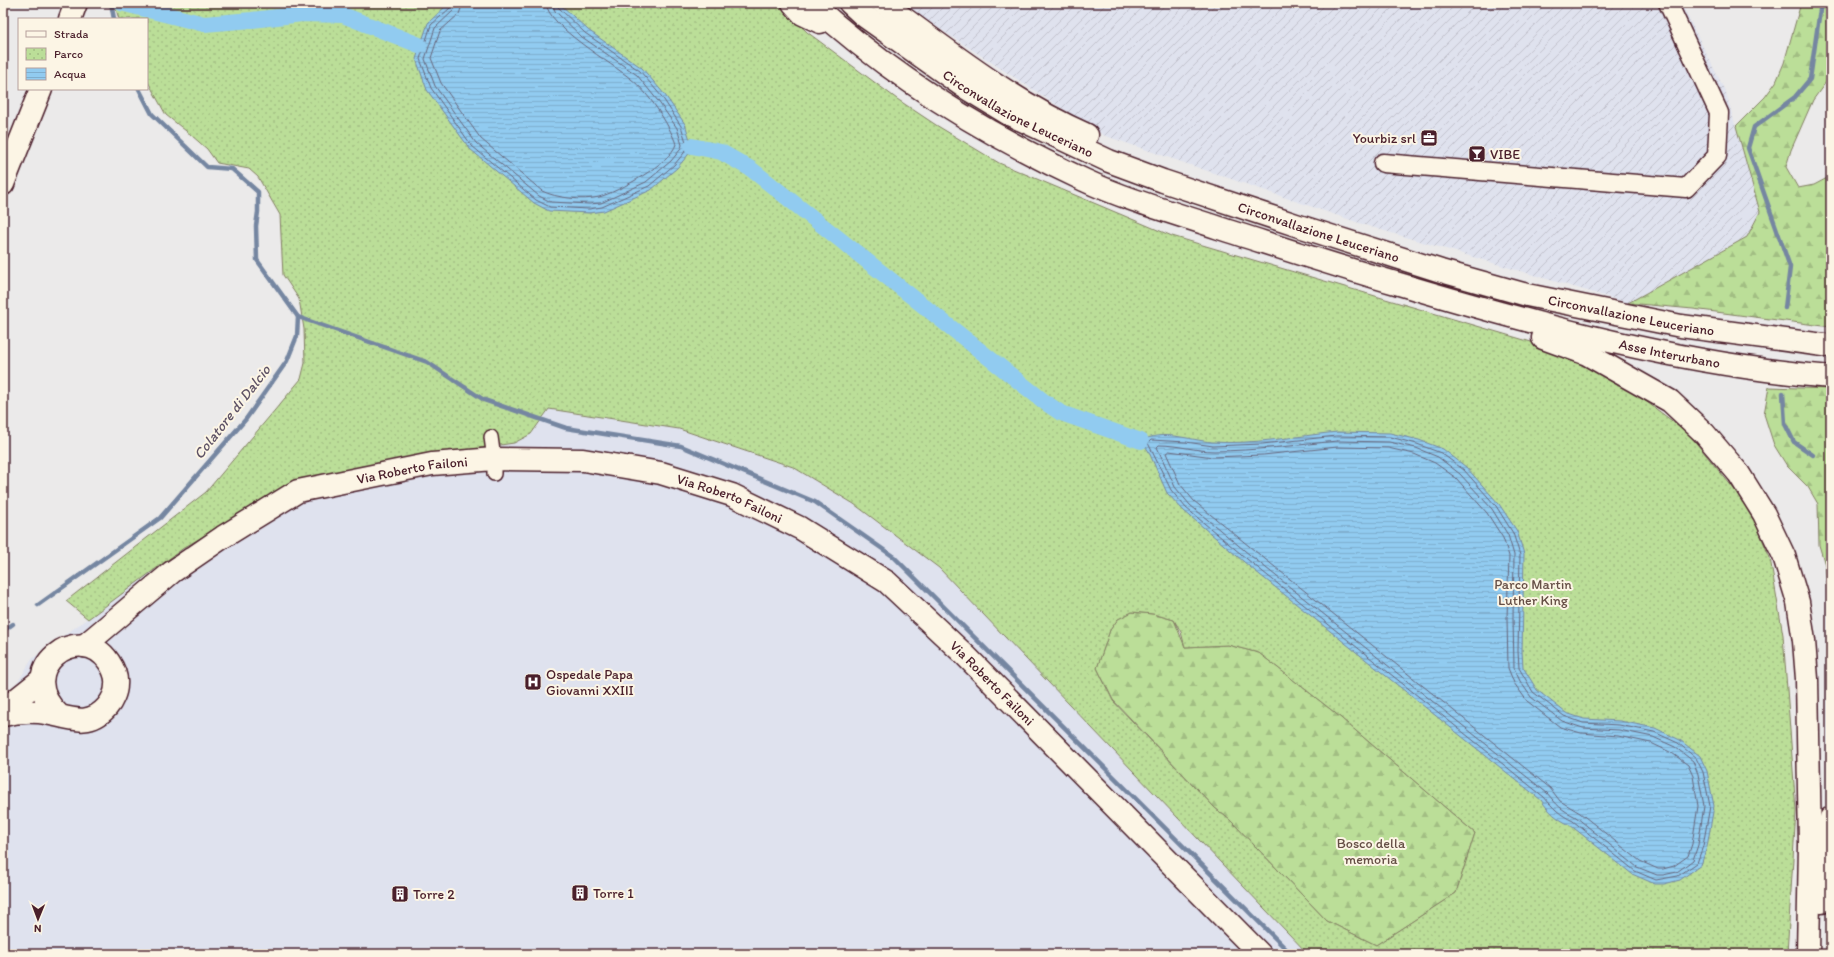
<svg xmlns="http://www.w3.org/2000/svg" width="1834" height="957" viewBox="0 0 1834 957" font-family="Itim,sans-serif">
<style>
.built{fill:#dfe2ee}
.industrial{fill:url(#industrial-furrows)}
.forest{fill:url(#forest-firs);stroke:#827e62}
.park{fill:url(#park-dots);stroke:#827e62;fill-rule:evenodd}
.water{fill:url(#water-rules);stroke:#7586a1}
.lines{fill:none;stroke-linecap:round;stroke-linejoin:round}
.shore{stroke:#66647a;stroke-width:1}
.stream{stroke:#7586a1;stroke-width:4.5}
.canal{stroke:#91cbf0;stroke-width:16}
.pedestrian-casing{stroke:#4a1f2b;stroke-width:16}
.minor-casing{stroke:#4a1f2b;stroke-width:21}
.tertiary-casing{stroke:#4a1f2b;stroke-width:25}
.trunk-casing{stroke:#4a1f2b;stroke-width:25}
.pedestrian{stroke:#fcf5e5;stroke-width:13}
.minor{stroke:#fcf5e5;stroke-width:18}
.tertiary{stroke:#fcf5e5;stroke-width:22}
.trunk{stroke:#fcf5e5;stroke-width:22}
.labels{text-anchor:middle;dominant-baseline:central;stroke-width:4;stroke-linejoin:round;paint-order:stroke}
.street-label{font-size:14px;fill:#4a1f2b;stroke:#fcf5e5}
.poi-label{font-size:14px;fill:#4a1f2b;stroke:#fcf5e5;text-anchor:start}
.park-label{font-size:14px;fill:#664f46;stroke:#fcf5e5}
.water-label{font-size:15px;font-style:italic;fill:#5f5366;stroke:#fcf5e5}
</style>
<defs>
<pattern id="industrial-furrows" width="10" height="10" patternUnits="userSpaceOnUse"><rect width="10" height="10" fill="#dfe2ee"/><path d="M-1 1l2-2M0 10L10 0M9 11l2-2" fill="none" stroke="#c1c1cc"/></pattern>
<pattern id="forest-firs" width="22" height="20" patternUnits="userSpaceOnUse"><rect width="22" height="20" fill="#bbde98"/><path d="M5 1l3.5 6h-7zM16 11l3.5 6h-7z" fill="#a2be83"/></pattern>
<pattern id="park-dots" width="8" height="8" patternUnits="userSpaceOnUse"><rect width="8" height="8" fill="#bbde98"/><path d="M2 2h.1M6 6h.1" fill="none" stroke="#a2be83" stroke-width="1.8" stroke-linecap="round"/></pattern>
<pattern id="water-rules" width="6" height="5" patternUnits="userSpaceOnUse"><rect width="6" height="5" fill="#91cbf0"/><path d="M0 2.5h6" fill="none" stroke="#7faece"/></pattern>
</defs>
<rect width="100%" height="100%" fill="#ebeaea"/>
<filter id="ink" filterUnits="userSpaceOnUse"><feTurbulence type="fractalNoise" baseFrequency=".025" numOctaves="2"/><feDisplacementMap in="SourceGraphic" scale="8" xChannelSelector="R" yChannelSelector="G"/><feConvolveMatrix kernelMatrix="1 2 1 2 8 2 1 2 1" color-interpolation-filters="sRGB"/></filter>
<g filter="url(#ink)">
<polygon class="built" points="549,409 679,429 793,467 854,504 939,568 1308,954 3,954 3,706 32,659 185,547 284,490 379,463 531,434"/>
<polygon class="industrial" points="900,3 1681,3 1726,93 1760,212 1747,237 1628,303 1368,226 1103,135"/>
<g class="forest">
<polygon points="1801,3 1831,3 1831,75 1813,100 1791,150 1786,167 1798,188 1814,185 1831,176 1831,327 1693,309 1628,303 1747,237 1760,212 1736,126 1765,97 1776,82 1784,63"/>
<polygon points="1769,387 1831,389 1831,596 1829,601 1825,565 1819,545 1818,504 1808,487 1787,466 1774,445 1764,414"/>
<polygon points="1132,612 1153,614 1174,620 1185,647 1228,645 1259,653 1334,712 1475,833 1456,893 1376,945 1327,921 1231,821 1215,808 1113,700 1097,668 1110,630 1118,619"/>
</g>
<path class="park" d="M114 3H777L807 32 897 99 936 125 999 163 1172 236 1565 352 1628 388 1687 432 1749 507 1770 558 1783 635 1796 811 1787 954H1308L939 568 854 504 793 467 679 429 549 409 531 434 514 443 379 463 284 490 185 547 88 619 66 601 206 492 301 379 305 363 304 329 299 299 283 275 280 215 258 177 249 169 217 163 207 149 191 135 166 115 147 80V19H119ZM1132 612 1153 614 1174 620 1181 632 1185 647 1228 645 1259 653 1334 712 1475 833 1456 893 1376 945 1327 921 1231 821 1215 808 1113 701 1097 668 1110 630 1118 619Z"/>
<g class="water">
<polygon points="449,3 559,3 588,30 642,68 665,95 685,124 692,146 688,155 677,168 651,190 604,211 589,213 549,211 534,203 470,149 427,90 416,59 428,23"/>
<path d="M1337 432 1390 433 1419 440 1443 449 1466 467 1499 504 1517 531 1524 554 1522 651 1523 667 1537 690 1566 713 1584 719 1620 721 1655 728 1680 740 1700 756 1707 771 1714 806 1707 847 1701 865 1680 880 1664 884H1655L1632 874 1570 825C1557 819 1549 812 1541 800L1250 567 1184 511 1167 493 1148 450 1141 441C1162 429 1189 440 1212 442 1251 445 1298 436 1337 432Z"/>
</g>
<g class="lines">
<g class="shore">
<polyline points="452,3 450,8 431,25 420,59 431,88 472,146 536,200 550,207 589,209 602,207 649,186 674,165 684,153 687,145 681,126 662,97 640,71 585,33 558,7 557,3"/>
<polyline points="457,3 454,10 435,28 425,59 435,86 476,143 539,196 551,202 589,204 601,203 646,182 671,161 680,150 682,145 677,128 658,101 637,75 582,37 555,11 552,3"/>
<path d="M463 3 459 14 440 31 431 58 441 83 481 139 542 191C556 198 583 201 599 197 618 192 671 163 676 144 669 124 648 92 631 79 613 64 547 26 546 3"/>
<path d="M1337 436 1390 437 1417 444 1441 453 1464 470 1496 506 1513 533 1520 555 1518 651 1519 668 1533 692 1564 716 1583 723 1619 725 1654 732 1678 743 1696 758 1703 772 1710 806 1703 846 1697 863 1678 876 1656 880 1635 871 1573 821C1560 815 1553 808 1544 797L1253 564 1186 508 1171 490 1148 443 1151 440 1186 442 1213 446 1262 444Z"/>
<path d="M1337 441 1389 442 1416 448 1438 457 1460 474 1492 509 1508 535 1514 555 1513 618 1514 668 1520 681 1531 697 1562 721 1583 728 1619 730 1653 737 1675 747 1693 761 1698 774 1704 806 1698 845 1693 860 1677 872 1663 875H1657L1637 867 1576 817C1560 809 1558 806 1547 793L1256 560 1190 505 1175 487 1157 447 1159 445C1178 445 1196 451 1214 451 1255 451 1296 445 1337 441Z"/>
<polygon points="1338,447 1388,448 1414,454 1435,463 1456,478 1487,513 1503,538 1509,556 1507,618 1508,668 1514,683 1527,701 1560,727 1581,733 1618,736 1651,743 1672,753 1688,765 1693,776 1698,806 1692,844 1688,856 1674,866 1663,869 1658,869 1640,861 1580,813 1560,801 1550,788 1260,555 1194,501 1180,484 1166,453 1169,451 1213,457 1263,455"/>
</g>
<g class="stream">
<polyline points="111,3 114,19"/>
<polyline points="1785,308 1790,267 1748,148 1754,127 1795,97 1810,79 1821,3"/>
<polyline points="298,317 427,362 484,400 566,428 681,446 815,502 894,557 1291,954"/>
<polyline points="1783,393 1785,424 1794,442 1813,455"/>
<polyline points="38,605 160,518 246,419 287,361 297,336 298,317 257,260 256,226 258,212 258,192 232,169 207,167 152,114 139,89"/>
<polyline points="3,631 13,624"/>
</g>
<g class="canal">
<polyline points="121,3 204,24 252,20 302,14 343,15 419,45"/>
<polyline points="692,146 721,152 751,169 1046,403 1061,413 1141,441"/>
</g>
<g class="pedestrian-casing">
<polyline id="pedestrian" points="491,437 494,459 494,474"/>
</g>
<g class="minor-casing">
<polyline id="minor" points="1383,163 1686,188 1717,156 1719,113 1668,3"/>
</g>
<g class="tertiary-casing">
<g id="tertiary">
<polyline points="70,19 76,3"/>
<polyline points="3,184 41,89"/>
<path id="s1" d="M84 646 172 572 223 537 298 491 432 464 494 459 583 460 661 473 732 495 800 528 887 582 966 656 1260 954"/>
<polyline points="3,710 42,679"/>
<path d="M3 715C15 712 26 711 39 712 64 714 86 731 107 707 112 701 116 692 116 685 117 677 113 668 109 662 81 619 10 669 59 715"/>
</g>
</g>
<g class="trunk-casing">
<g id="trunk">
<polyline points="793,3 803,14 820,22"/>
<path id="s2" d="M811 3C891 76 985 134 1084 180 1127 200 1174 213 1219 228 1279 247 1339 267 1399 284 1540 326 1684 365 1831 377"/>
<path id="s3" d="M850 3 863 15 963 86 1009 114 1109 161 1163 181 1299 226 1441 271 1527 295 1681 326 1831 346"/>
<path d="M883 3C947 50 1014 103 1087 135"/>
<polyline points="1543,338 1587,354 1670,401 1704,433 1739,474 1764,514 1784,556 1798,602 1804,641 1807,679 1810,845 1808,954"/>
<polyline points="1822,902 1831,818"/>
</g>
</g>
<use href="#pedestrian" class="pedestrian"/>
<use href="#minor" class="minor"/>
<use href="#tertiary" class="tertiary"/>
<use href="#trunk" class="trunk"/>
</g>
</g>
<defs>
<g id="office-square" transform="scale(0.9)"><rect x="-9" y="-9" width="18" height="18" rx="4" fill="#4a1f2b" stroke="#fcf5e5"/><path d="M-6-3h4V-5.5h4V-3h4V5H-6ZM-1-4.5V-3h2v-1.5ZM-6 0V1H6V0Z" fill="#fff"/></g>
<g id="bar-square" transform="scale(0.9)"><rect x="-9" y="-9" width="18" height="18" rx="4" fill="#4a1f2b" stroke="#fcf5e5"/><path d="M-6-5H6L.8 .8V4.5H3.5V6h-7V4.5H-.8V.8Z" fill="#fff"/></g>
<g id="hospital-square" transform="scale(0.9)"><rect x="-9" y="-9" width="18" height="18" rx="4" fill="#4a1f2b" stroke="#fcf5e5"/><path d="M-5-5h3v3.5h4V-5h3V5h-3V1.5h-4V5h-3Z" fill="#fff"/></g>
<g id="building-square" transform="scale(0.9)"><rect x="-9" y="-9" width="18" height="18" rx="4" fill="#4a1f2b" stroke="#fcf5e5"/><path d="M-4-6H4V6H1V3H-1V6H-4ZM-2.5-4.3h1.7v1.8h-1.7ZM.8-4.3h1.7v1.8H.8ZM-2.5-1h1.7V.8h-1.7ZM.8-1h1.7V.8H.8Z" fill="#fff"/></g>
</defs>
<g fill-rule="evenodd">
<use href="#office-square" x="1429" y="138"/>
<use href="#bar-square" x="1477" y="154"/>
<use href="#hospital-square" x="533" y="682"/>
<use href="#building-square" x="580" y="893"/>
<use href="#building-square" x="400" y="894"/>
</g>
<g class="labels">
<g class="street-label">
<text stroke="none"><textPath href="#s3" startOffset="202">Circonvallazione Leuceriano</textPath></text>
<text stroke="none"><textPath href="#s3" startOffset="526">Circonvallazione Leuceriano</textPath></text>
<text stroke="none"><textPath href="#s3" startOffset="850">Circonvallazione Leuceriano</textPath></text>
<text stroke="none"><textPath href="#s2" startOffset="938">Asse Interurbano</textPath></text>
<text stroke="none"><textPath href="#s1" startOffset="381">Via Roberto Failoni</textPath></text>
<text stroke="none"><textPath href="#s1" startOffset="705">Via Roberto Failoni</textPath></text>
<text stroke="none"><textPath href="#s1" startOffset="1030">Via Roberto Failoni</textPath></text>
</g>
<g class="poi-label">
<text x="1416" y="138" text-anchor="end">Yourbiz srl</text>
<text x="1490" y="154">VIBE</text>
<text x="546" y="674">Ospedale Papa<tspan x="546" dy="16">Giovanni XXIII</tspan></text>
<text x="593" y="893">Torre 1</text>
<text x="413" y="894">Torre 2</text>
</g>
<g class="park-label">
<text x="1533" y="584">Parco Martin<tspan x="1533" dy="16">Luther King</tspan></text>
<text x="1371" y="843">Bosco della<tspan x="1371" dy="16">memoria</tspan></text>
</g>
<g class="water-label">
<text transform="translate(232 412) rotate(-52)">Colatore di Dalcio</text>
</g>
</g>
<rect width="1834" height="957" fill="none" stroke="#fcf5e5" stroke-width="16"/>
<rect x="8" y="8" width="1818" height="941" fill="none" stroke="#4a1f2b" stroke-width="1.5" filter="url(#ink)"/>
<rect x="18" y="18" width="130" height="72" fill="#fcf5e5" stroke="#b59f9b"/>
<rect x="26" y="31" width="20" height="6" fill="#fcf5e5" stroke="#b59f9b"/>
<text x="54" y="38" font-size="12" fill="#4a1f2b">Strada</text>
<rect x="26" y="48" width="20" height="12" fill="url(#park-dots)" stroke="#b59f9b"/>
<text x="54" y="58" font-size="12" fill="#4a1f2b">Parco</text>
<rect x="26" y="68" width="20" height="12" fill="url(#water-rules)" stroke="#b59f9b"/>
<text x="54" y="78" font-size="12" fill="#4a1f2b">Acqua</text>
<g transform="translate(38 919) rotate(181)" stroke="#fcf5e5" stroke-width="3" paint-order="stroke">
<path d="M0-3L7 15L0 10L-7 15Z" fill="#4a1f2b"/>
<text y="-6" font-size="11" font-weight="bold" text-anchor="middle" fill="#4a1f2b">N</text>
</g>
</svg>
